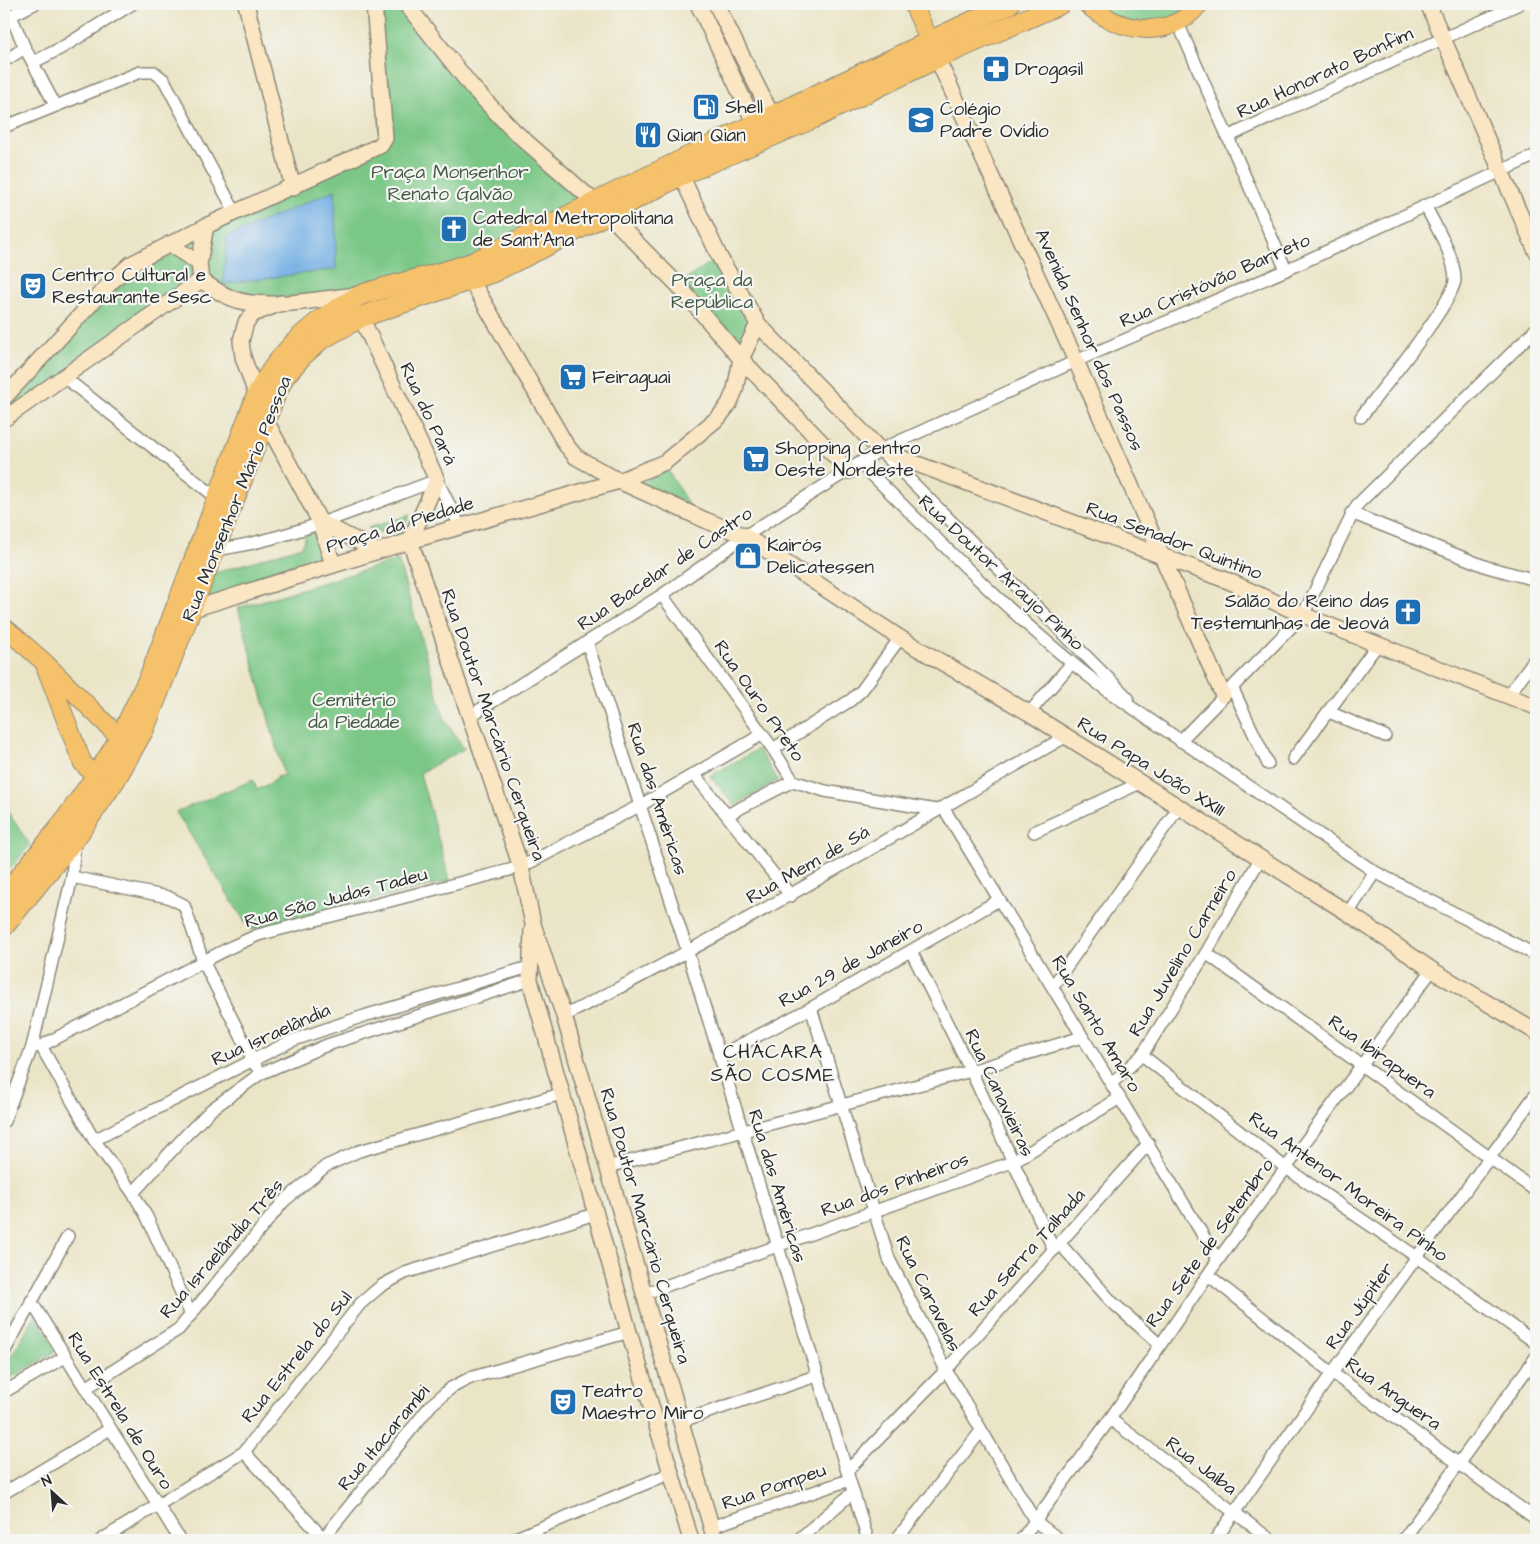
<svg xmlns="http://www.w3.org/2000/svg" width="1540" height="1544" viewBox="0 0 1540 1544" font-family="'Architects Daughter',sans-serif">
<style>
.green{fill:#7ac786;stroke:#527958}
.water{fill:#72afe4;stroke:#4e6d88}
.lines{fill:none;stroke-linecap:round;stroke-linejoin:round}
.street-casing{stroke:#8b8879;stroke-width:14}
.secondary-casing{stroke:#8b8879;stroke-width:18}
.primary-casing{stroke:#8b8879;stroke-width:20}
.highway-casing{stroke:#8b8879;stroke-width:22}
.street{stroke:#fff;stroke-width:11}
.secondary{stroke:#fbe6c4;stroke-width:15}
.primary{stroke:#f5c16b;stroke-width:18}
.highway{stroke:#f5c16b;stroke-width:20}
.labels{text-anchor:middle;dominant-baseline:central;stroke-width:4.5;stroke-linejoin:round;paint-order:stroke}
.poi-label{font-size:19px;fill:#2b2b2b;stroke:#f6f6f2;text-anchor:start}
.street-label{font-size:19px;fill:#2b2b2b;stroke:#f6f6f2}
.park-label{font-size:19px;fill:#435a46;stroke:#f6f6f2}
.neighbourhood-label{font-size:20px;letter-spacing:1px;fill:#2b2b2b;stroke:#f6f6f2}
</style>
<rect width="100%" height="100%" fill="#f6f6f2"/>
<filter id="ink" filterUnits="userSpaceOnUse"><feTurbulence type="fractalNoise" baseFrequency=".02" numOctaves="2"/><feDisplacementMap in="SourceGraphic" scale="10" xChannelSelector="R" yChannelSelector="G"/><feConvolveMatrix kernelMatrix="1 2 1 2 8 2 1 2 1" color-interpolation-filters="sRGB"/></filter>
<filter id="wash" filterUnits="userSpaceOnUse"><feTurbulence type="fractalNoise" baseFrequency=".0096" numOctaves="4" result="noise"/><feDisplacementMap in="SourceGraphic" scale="20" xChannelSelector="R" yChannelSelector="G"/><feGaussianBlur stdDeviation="1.12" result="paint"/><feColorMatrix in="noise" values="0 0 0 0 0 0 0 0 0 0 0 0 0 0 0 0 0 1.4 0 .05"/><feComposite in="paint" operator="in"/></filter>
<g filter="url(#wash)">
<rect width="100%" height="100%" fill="#ebe5c7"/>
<g class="green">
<polygon points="374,4 405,4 512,133 582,202 473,258 363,291 253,300 201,277 4,419 4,398 112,281 208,228 381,146"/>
<polygon points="1087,4 1199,4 1144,29"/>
<polygon points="719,256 758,324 741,359 678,285"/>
<polygon points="667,469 690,507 636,486"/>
<polygon points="410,515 398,538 368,528"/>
<polygon points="314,532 321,557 266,574 264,582 204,602 212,574 302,546 306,535"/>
<polygon points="398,560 445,720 464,749 420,773 450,881 250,930 176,812 253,780 257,790 277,779 276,777 284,775 238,608"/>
<polygon points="758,749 778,780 735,806 710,776"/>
<polygon points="4,806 30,845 4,876"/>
<polygon points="35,1316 58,1350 4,1382 4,1368"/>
</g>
<polygon class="water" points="335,190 336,269 223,284 227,237"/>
</g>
<g filter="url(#ink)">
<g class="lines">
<g class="street-casing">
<g id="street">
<polyline points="11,16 25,48 55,105"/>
<polyline points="4,19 34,4"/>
<polyline points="1177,21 1286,270"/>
<polyline points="4,61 25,48"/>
<polyline points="34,62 63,47 132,4"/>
<polyline points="4,127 140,72 154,72 164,80 235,212"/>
<polyline points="1227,137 1519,4"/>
<polyline points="64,377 217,498"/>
<path d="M1361 417C1377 395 1456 300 1455 279 1454 254 1436 228 1425 205"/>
<polyline points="883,453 1128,698"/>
<path d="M860 463C942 543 1020 626 1112 694L1375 872 1536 955"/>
<polyline points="1351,513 1487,567 1536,580"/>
<path d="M214 550C290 540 365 506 437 480L461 528"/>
<polyline points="662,595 773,749 793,781 825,791 936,810"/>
<polyline points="587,642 688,953 868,1540"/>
<polyline points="1232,687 1268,764"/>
<polyline points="1508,696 1536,657"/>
<polyline points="1329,712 1385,736"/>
<polyline points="1029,713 1071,664"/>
<polyline points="470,716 662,595 745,536 880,450 1076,361 1286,270 1536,155"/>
<polyline points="1180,741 1303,615 1357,505 1536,329"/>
<polyline points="773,749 851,700 862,690 900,638"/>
<polyline points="1293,759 1378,644"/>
<polyline points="694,774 791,896"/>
<polyline points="943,807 1218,1260"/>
<polyline points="727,815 793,781"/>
<polyline points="1034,832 1140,783"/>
<polyline points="72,877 168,897 184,905 203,961 256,1066"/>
<polyline points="1348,913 1375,872"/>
<polyline points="911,951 971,1071 1054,1250"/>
<polyline points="1206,953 1536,1191"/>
<polyline points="1053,986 1179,807"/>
<polyline points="811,1008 889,1259 946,1370 1035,1521 1060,1540"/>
<path d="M564 1016C735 930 899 832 1065 737"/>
<polyline points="41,1046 94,1140 133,1193 147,1217 191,1315"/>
<polyline points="32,1047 41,1046 231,947 258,935 521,867 641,805 763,734"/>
<polyline points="1142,1055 1286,1168 1417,1257 1536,1343"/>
<polyline points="719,1056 811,1008 999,900"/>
<polyline points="1112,1083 1142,1055 1206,953 1260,859"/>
<polyline points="4,1121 32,1047 72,877 75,840"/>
<polyline points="94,1140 291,1041 364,1016 529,967"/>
<polyline points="607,1167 971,1071 1082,1037"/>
<polyline points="133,1193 187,1134 212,1109 260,1074 327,1045 530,980"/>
<polyline points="1060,1244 1112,1302 1159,1344"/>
<polyline points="1208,1275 1332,1373 1536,1519"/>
<polyline points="643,1294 1012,1162 1120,1098"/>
<polyline points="31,1301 180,1540"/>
<polyline points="4,1352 68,1236"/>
<polyline points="86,1388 179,1329 283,1202 326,1166 359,1151 561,1094"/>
<polyline points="4,1392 65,1357"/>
<polyline points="1110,1419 1271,1540"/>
<polyline points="682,1421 816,1376"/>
<polyline points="244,1452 325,1540"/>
<polyline points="847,1471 946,1370 1149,1143"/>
<polyline points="4,1493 110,1429"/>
<polyline points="711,1527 849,1480"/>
<polyline points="101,1540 244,1452 360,1304 381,1286 405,1273 595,1214"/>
<polyline points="322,1540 431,1405 451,1388 470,1378 629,1332"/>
<polyline points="511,1540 671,1473"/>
<polyline points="798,1540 852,1493"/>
<polyline points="896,1540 981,1431"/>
<polyline points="1021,1540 1110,1419 1218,1260 1432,970"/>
<polyline points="1215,1540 1332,1373 1536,1094"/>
<polyline points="1403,1540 1536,1357"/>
</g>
</g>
<g class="secondary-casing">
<g id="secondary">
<polyline points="246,4 293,188"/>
<polyline points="406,4 472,87 513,130 607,213 678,285 741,359 849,471"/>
<polyline points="698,4 755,124"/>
<polyline points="716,4 772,116"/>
<polyline points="1428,4 1536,251"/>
<polyline points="937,58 1076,361 1223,695"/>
<polyline points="681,175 719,256 758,324 880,450 1231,582 1303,615 1536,707"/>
<path d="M206 226 199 263 201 280C212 288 222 295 234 299 268 311 323 298 358 295"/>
<polyline points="169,244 199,263"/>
<polyline points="471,280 566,445 576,457 619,481 705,520 745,536 900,638 1029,713 1348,913 1432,970 1536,1032"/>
<polyline points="281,303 253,314 246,322 241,341 243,357 265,419 320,522 377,551"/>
<polyline points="361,317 437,480 410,541 521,867 533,924 564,1016 715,1540"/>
<polyline points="4,398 112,281 131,264 206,226 381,145 385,138 374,4"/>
<polyline points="4,419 201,280"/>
<polyline points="320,522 333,565"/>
<polyline points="193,609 410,541 619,481 665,462 719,417 729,404 735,390 741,359 758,324"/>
<polyline points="532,930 530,980 629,1332 691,1540"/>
</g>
</g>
<g class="primary-casing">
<g id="primary">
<polyline points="913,4 935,53"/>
<path d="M1087 4C1118 32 1170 42 1199 4"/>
<polyline points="4,627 44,662 120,738 131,746"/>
<path d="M46 668 82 762C90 772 97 776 109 778"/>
</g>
</g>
<g class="highway-casing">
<g id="highway">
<path d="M4 896 58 830 97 775 120 738 150 676 257 395C277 356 306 327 344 305 350 301 357 296 364 294 400 282 438 276 474 262L755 124 1009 4"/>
<polyline points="4,926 76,837 115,780 144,729 276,393 284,377 302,356 320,340 361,317 493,272 544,247 681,175 814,118 937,58 1060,4"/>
</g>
</g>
<use href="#street" class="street"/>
<use href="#secondary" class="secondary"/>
<use href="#primary" class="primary"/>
<use href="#highway" class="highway"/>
</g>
</g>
<defs>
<g id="pharmacy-square" transform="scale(1.4375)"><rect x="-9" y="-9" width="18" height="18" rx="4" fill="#1f6fb2" stroke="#f6f6f2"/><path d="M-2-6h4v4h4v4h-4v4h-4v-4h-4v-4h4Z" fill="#fff"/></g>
<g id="fuel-square" transform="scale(1.4375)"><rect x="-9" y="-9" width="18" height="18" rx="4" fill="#1f6fb2" stroke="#f6f6f2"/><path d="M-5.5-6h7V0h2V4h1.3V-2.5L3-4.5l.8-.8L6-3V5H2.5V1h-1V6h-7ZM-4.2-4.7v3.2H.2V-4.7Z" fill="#fff"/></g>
<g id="school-square" transform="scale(1.4375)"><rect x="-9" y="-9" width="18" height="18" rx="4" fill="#1f6fb2" stroke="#f6f6f2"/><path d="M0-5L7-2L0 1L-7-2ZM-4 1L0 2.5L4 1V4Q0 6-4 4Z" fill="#fff"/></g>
<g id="restaurant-square" transform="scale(1.4375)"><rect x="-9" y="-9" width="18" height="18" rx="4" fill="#1f6fb2" stroke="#f6f6f2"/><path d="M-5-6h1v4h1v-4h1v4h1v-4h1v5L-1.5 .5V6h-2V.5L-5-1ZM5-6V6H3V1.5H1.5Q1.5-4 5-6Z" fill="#fff"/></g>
<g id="church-square" transform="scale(1.4375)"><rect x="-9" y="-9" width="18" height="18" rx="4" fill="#1f6fb2" stroke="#f6f6f2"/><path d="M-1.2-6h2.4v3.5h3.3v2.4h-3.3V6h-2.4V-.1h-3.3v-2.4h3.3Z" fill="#fff"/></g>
<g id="theatre-square" transform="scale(1.4375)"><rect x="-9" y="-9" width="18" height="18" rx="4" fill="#1f6fb2" stroke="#f6f6f2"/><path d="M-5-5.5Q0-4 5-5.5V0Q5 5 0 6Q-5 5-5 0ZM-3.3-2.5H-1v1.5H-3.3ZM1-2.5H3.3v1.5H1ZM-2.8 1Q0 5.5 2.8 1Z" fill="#fff"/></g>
<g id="supermarket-square" transform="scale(1.4375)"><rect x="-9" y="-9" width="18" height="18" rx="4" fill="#1f6fb2" stroke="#f6f6f2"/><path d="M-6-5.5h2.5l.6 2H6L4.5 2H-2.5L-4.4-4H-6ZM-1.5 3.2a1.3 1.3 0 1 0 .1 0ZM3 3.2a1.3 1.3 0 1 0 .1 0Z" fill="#fff"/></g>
<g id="shop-square" transform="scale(1.4375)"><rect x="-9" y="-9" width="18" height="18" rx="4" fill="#1f6fb2" stroke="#f6f6f2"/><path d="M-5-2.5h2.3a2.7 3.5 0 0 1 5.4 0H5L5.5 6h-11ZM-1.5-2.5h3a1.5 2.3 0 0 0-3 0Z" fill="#fff"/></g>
</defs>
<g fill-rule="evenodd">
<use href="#pharmacy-square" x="996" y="69"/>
<use href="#fuel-square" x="706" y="107"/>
<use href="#school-square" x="921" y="120"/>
<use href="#restaurant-square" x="648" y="135"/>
<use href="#church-square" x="454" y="229"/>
<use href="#theatre-square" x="33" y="286"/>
<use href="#supermarket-square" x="573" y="377"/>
<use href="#supermarket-square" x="756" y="459"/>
<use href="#shop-square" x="748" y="556"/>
<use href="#church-square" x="1408" y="612"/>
<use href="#theatre-square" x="563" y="1402"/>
</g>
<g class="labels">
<g class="poi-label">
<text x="1015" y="69">Drogasil</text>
<text x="725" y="107">Shell</text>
<text x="940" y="109">Colégio<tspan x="940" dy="22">Padre Ovídio</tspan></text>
<text x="667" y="135">Qian Qian</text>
<text x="473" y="218">Catedral Metropolitana<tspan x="473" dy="22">de Sant'Ana</tspan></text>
<text x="52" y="275">Centro Cultural e<tspan x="52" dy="22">Restaurante Sesc</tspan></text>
<text x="592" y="377">Feiraguai</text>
<text x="775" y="448">Shopping Centro<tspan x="775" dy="22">Oeste Nordeste</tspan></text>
<text x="767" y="545">Kairós<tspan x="767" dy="22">Delicatessen</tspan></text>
<text x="1389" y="601" text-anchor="end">Salão do Reino das<tspan x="1389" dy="22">Testemunhas de Jeová</tspan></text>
<text x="582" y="1391">Teatro<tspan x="582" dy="22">Maestro Miro</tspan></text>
</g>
<g class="street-label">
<text transform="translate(1325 73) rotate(-25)">Rua Honorato Bonfim</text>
<text transform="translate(1215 281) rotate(-24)">Rua Cristóvão Barreto</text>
<text transform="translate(1089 340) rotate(66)">Avenida Senhor dos Passos</text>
<text transform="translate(428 414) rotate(65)">Rua do Pará</text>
<text transform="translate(237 499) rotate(-68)">Rua Monsenhor Mário Pessoa</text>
<text transform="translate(400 525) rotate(-17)">Praça da Piedade</text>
<text transform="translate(1174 541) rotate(21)">Rua Senador Quintino</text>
<text transform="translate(665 569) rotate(-34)">Rua Bacelar de Castro</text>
<text transform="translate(1001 573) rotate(43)">Rua Doutor Araujo Pinho</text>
<text transform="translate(759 701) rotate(55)">Rua Ouro Preto</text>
<text transform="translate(493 725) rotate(71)">Rua Doutor Marcário Cerqueira</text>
<text transform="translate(1151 767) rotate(32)">Rua Papa João XXIII</text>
<text transform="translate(657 799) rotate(72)">Rua das Américas</text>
<text transform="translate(808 865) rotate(-30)">Rua Mem de Sá</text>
<text transform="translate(336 898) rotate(-15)">Rua São Judas Tadeu</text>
<text transform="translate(1183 953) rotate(-59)">Rua Juvelino Carneiro</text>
<text transform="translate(851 964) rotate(-29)">Rua 29 de Janeiro</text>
<text transform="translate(1096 1024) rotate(59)">Rua Santo Amaro</text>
<text transform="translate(271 1035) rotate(-24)">Rua Israelândia</text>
<text transform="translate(1382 1057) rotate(36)">Rua Ibirapuera</text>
<text transform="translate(999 1093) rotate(65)">Rua Canavieiras</text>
<text transform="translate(895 1185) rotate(-20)">Rua dos Pinheiros</text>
<text transform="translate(777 1186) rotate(73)">Rua das Américas</text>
<text transform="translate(1348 1187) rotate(36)">Rua Antenor Moreira Pinho</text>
<text transform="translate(645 1226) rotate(74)">Rua Doutor Marcário Cerqueira</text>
<text transform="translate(1210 1243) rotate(-54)">Rua Sete de Setembro</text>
<text transform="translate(222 1249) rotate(-49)">Rua Israelândia Três</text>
<text transform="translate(1027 1253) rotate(-48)">Rua Serra Talhada</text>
<text transform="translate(928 1294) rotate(64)">Rua Caravelas</text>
<text transform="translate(1360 1306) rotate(-54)">Rua Júpiter</text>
<text transform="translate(297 1357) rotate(-51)">Rua Estrela do Sul</text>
<text transform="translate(1393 1394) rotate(35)">Rua Anguera</text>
<text transform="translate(120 1411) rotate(58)">Rua Estrela de Ouro</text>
<text transform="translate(384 1438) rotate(-50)">Rua Itacarambi</text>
<text transform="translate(1201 1466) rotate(37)">Rua Jaíba</text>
<text transform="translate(774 1487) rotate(-19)">Rua Pompeu</text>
</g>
<g class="park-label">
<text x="450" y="172">Praça Monsenhor<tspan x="450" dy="22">Renato Galvão</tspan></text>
<text x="712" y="280">Praça da<tspan x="712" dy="22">República</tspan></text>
<text x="354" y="700">Cemitério<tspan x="354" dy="22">da Piedade</tspan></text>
</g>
<g class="neighbourhood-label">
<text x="773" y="1052">CHÁCARA<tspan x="773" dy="23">SÃO COSME</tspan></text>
</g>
</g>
<rect width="1540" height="1544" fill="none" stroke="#f6f6f2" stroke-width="20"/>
<g transform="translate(52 1492) rotate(334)" stroke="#f6f6f2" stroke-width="4" paint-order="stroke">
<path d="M0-4L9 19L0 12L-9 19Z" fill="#2b2b2b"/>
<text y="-8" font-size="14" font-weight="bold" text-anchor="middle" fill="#2b2b2b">N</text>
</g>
</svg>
